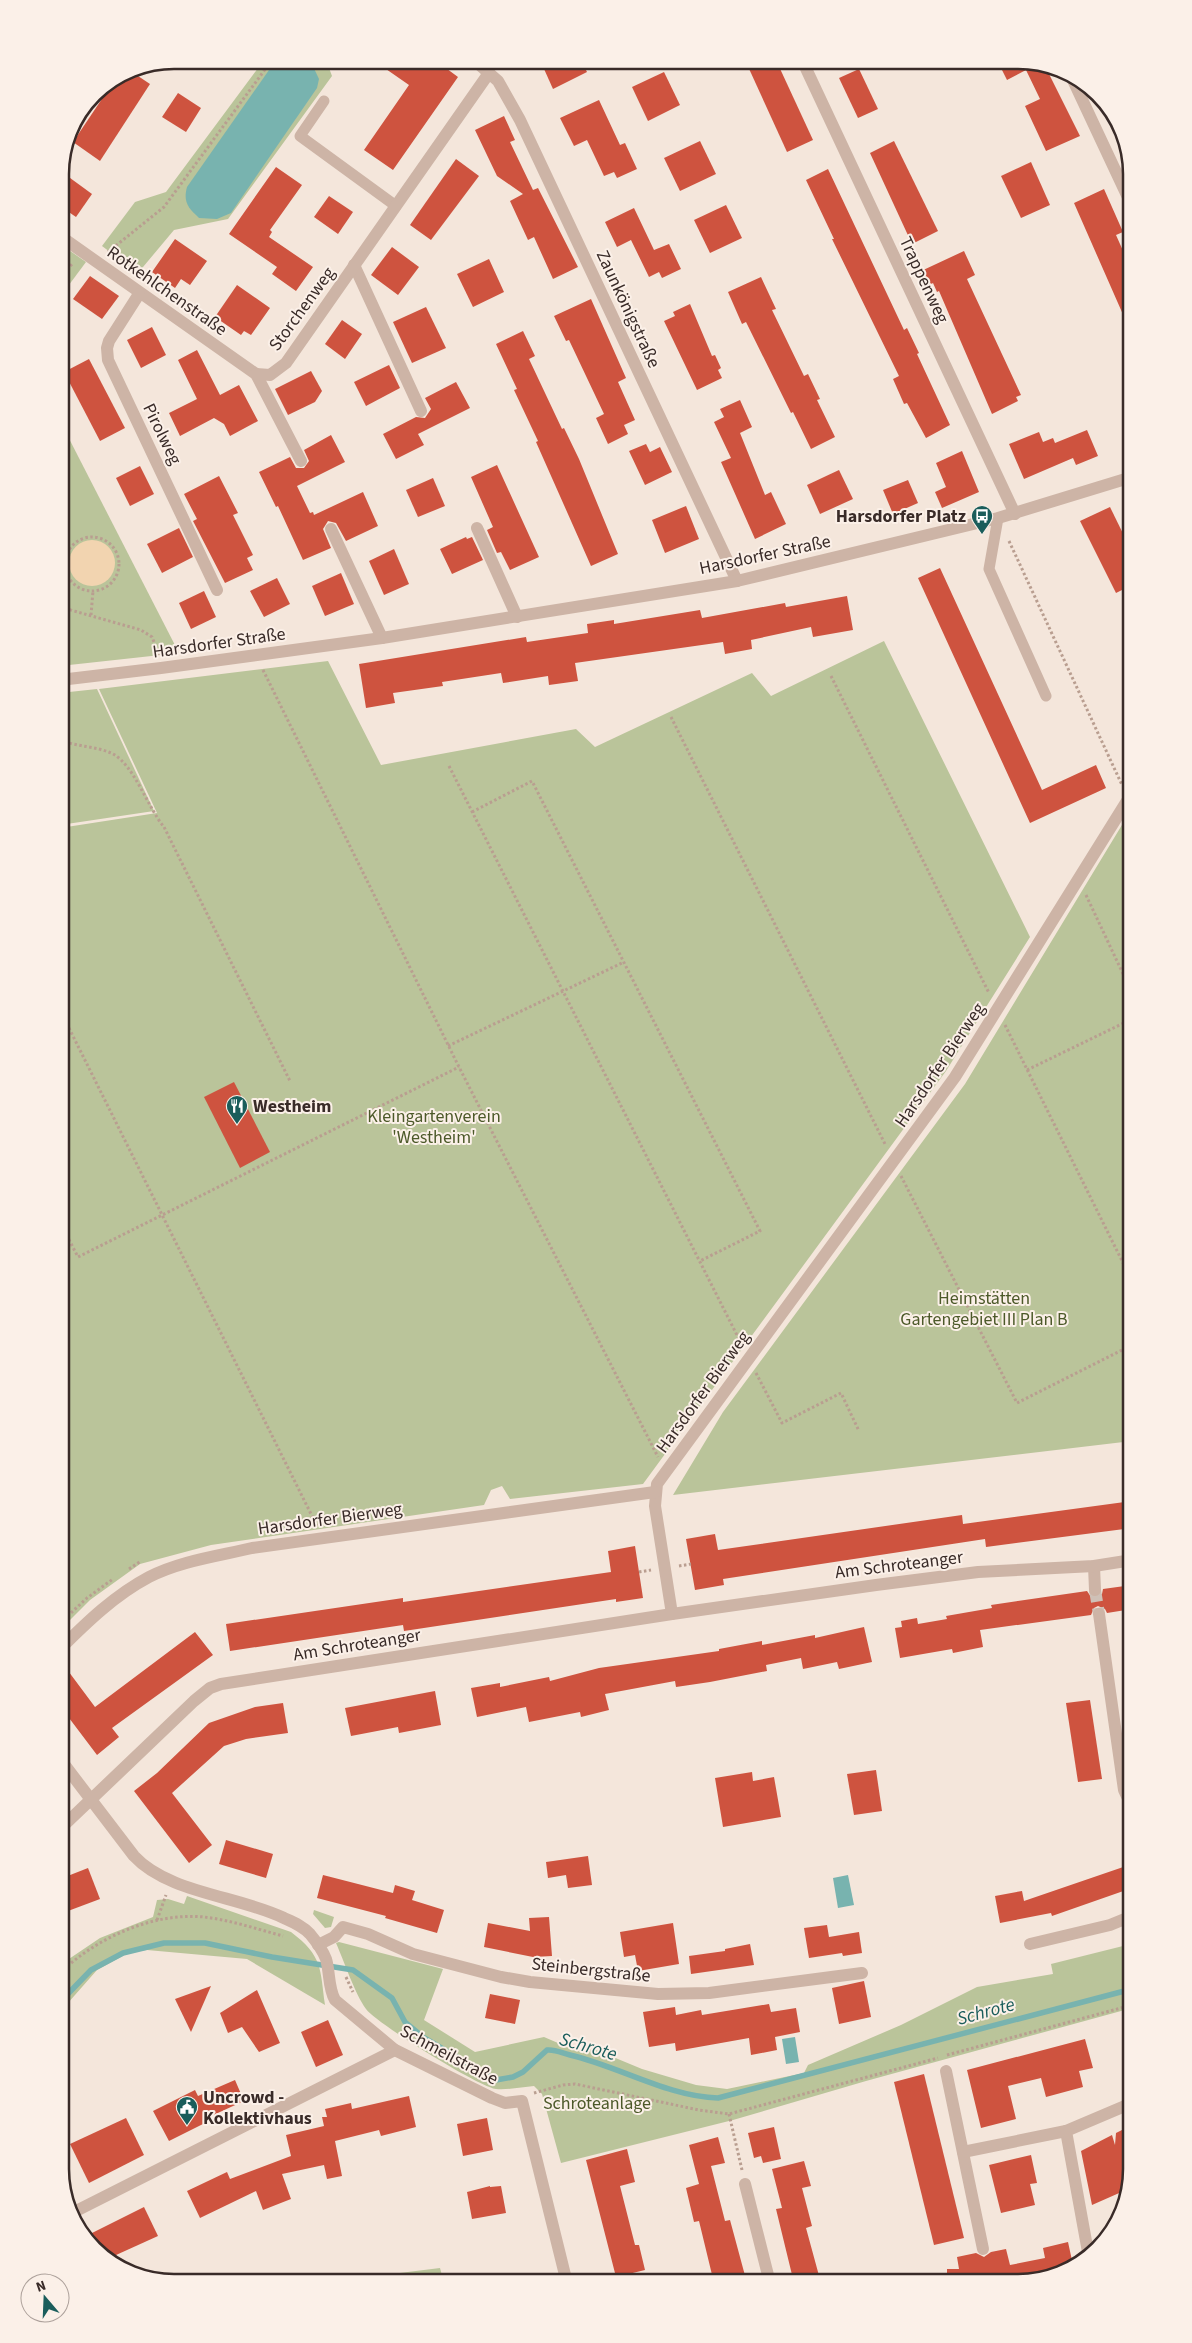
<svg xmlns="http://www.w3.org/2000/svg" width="1192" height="2343" viewBox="0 0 1192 2343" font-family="'Source Sans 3',sans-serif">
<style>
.green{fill:#bac49a}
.sand{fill:#f2d4b0}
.water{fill:#78b3af}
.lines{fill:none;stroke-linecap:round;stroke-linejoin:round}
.stream{stroke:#78b3af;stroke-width:5.5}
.building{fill:#ce533f}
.minor-tunnel{stroke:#cfc1b7;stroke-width:12;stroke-dasharray:12 6;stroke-linecap:butt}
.path{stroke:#b99e90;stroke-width:3;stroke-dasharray:2.5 2.5;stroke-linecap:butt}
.service{stroke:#cdb4a6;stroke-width:11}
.minor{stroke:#cdb4a6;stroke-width:12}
.labels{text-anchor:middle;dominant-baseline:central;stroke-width:4;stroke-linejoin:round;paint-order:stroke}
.street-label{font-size:18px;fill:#392b28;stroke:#fbf0e8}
.poi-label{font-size:18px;font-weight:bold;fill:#392b28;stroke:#fbf0e8;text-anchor:start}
.park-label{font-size:18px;fill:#4c5929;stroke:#fbf0e8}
.water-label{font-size:19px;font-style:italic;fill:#1a5d5b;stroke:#fbf0e8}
.rim{fill:none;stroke:#392b28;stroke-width:2.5}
</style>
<rect width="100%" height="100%" fill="#f4e6db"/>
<g class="green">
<polygon points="264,60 326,60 332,76 228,219 174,230 138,273 102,246 135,202 166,192"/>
<polygon points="60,244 86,262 60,297"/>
<polygon points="60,421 179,653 60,666"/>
<polygon points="884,641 1030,937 946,1071 643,1484 510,1499 502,1486 491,1490 484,1505 211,1545 140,1564 90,1600 60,1630 60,828 157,813 99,689 328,661 381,765 576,729 595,747 752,673 771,696"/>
<polygon points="97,689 154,811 60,825 60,693"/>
<polygon points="1128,815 1132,823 1132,1441 673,1495 723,1412 965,1084"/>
<path d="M187 1896 291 1932C323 1956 320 1969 325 2005L247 1959 147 1950 130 1952 97 1970 60 2012V1966L63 1963 100 1938 153 1917 157 1900 168 1899 184 1904Z"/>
<polygon points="314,1910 334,1917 331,1927 325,1928 313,1914"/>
<path d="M1132 1923V2008L866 2081 733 2120 561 2163 542 2094 534 2086C522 2087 508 2090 496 2089 479 2087 376 2023 366 2009 355 1994 344 1961 336 1943L339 1942 443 1969 424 2020 475 2052 544 2037 572 2049 589 2047 642 2069 696 2085 727 2089 804 2073 808 2065 901 2025 977 1987 1053 1974 1051 1964 1131 1944 1125 1926Z"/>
<polygon points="440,2268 444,2283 319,2283"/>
</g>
<circle class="sand" cx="92" cy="563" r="23"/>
<g class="water">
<path d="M276 60H310L319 79 317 88 231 213 217 219 199 218C188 208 183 202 187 187Z"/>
<polygon points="848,1875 854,1905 838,1908 833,1878"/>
<polygon points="795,2037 799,2062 786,2064 782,2039"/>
</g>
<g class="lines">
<path class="stream" d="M60 2002 91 1970 123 1953 164 1943H205L272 1957 353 1970 392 1998 405 2022 423 2037 496 2080 513 2077 523 2072 547 2050C555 2049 562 2053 570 2055 618 2066 669 2097 718 2098L1132 1989"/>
</g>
<g class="building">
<polygon points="373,60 435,60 458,77 393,170 364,150 409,85"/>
<polygon points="540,60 581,60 587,72 553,89"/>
<polygon points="745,60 776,60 813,140 787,152"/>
<polygon points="1007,60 1026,60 1046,68 1080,136 1046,151 1025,106 1040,99 1026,70 1007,80 999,64"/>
<polygon points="859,69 878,109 858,118 839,78"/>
<polygon points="129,70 150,84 100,161 73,142 116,78"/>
<polygon points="664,72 680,105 648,121 632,87"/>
<polygon points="178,93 201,108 186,132 162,117"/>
<polygon points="599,100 620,145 625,143 637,169 617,178 614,172 604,176 587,140 574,146 560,118"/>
<polygon points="504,116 515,140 510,142 533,190 538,188 578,267 553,279 534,237 528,240 510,201 523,194 497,176 475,130"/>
<polygon points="700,141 716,174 680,191 664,158"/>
<polygon points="894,141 938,231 912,244 870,153"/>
<polygon points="456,159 479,176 431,240 410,225"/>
<polygon points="1031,162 1050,205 1021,218 1001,176"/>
<polygon points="276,167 302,185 270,230 272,232 269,237 313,267 296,291 272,274 277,267 229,234"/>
<polygon points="828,169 904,330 907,328 919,353 917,354 950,425 926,438 907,403 904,404 893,379 899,376 832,239 834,239 806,180"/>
<polygon points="66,175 92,194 76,217 60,206 60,183"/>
<polygon points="1104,189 1123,232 1116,235 1132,271 1132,335 1074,203"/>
<polygon points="329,196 353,212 338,234 314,217"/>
<polygon points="726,205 742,238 710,253 694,220"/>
<polygon points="634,208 654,250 669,244 681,269 662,278 659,272 649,277 631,240 617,247 605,222"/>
<polygon points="175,239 207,261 190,285 181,279 175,288 152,272"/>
<polygon points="392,247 419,267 398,295 371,275"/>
<polygon points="964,251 975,275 967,279 1021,395 1016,397 1018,401 992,414 939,291 937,292 933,283 926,287 919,272"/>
<polygon points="489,259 504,292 473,307 457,274"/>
<polygon points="90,276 119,296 102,319 73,299"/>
<polygon points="761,277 776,309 772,310 804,376 808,374 820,399 817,400 835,437 811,449 793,412 791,413 746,322 742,324 728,292"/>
<polygon points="237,285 270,308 251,335 244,331 241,335 215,317"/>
<polygon points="591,299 626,378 618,382 635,420 624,425 628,434 608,444 596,418 604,414 569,340 566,341 554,316"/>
<polygon points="690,304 712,356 715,355 721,368 718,370 722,378 697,390 664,321 675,316 673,312"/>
<polygon points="426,307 446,348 412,363 393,322"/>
<polygon points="342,320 362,334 345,359 325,344"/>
<polygon points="152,327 166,355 141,368 127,340"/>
<polygon points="523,331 535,356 529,359 562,429 564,428 579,459 618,554 591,566 536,442 538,441 514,390 517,389 496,344"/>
<polygon points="197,350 220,395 239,385 258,421 230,436 224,424 214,418 180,436 169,413 197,399 178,360"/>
<polygon points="89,359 125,428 100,441 64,372"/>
<polygon points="389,365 400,388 366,406 354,382"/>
<polygon points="311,371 322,391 315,402 288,415 275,389"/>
<polygon points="456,382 470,408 418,434 424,445 396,459 383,434 416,417 425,418 431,409 425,398"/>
<polygon points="740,400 752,427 740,433 765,495 771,492 786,524 755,539 721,462 731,458 714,422 724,417 720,409"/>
<polygon points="1087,430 1098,456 1076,465 1073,458 1024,479 1009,444 1039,432 1043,442 1053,438 1055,443"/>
<polygon points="331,435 345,462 297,486 310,513 313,512 314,515 363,492 378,526 346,541 336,523 328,521 323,529 331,548 303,560 278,506 276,507 259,472 290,457 296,468 304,468 309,461 304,450"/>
<polygon points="646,444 650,452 660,447 672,472 645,485 629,451"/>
<polygon points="962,451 979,492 942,508 935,492 946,487 936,463"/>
<polygon points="497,465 539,557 510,570 501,552 497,553 487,530 493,527 471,477"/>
<polygon points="140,466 154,494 130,506 116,478"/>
<polygon points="839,470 853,499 820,514 807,485"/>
<polygon points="219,476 238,513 233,515 253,555 247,558 253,570 225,583 193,521 197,519 184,494"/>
<polygon points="433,478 445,506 418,517 406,490"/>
<polygon points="908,480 918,503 893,514 883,490"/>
<polygon points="686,506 699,539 665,553 652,520"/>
<polygon points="1110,507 1132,552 1132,585 1116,593 1080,521"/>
<polygon points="179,528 193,557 162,573 147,544"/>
<polygon points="466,537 467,539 472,537 483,560 452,574 440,549"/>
<polygon points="394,549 409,584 384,595 369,561"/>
<polygon points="940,568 1042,790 1096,765 1106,788 1030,823 918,578"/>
<polygon points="341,573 354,604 325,616 312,586"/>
<polygon points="277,578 290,604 264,617 250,591"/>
<polygon points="204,591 216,617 191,629 179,603"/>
<polygon points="847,596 853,630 813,637 811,627 751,640 752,649 725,654 723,642 575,663 578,681 549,685 548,676 503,683 501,673 442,682 443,686 393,693 395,703 366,708 359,664 526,637 527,642 588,633 587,624 614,620 614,624 700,610 702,618 785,603 786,607"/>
<polygon points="234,1082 270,1152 240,1168 204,1097"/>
<polygon points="1132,1501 1132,1528 986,1547 985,1539 723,1579 724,1585 695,1590 686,1539 715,1534 718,1550 962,1515 963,1524"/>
<polygon points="635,1546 643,1598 616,1602 616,1599 404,1631 403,1625 230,1651 226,1624 403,1598 403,1602 611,1572 608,1551"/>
<polygon points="1132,1585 1132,1609 1107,1613 1105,1609 1098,1606 1094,1608 1091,1615 980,1630 983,1647 953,1653 952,1649 900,1658 895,1628 902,1627 901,1621 917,1618 918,1624 947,1619 946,1616 992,1608 991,1605 1087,1591 1091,1597 1096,1598 1102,1594 1103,1589"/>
<polygon points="864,1627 872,1662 839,1669 837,1662 803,1669 801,1658 766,1665 767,1671 710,1682 676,1687 675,1681 605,1694 609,1710 581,1717 580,1712 529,1722 526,1707 477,1717 471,1688 500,1683 500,1687 549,1677 550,1681 599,1668 719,1651 719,1649 762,1641 762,1645 815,1635 815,1638"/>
<polygon points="195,1632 213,1655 112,1728 119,1737 97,1755 60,1706 60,1660 95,1707"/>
<polygon points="435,1691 441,1725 399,1733 398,1727 351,1736 345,1708"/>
<polygon points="1090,1700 1102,1779 1078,1782 1066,1703"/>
<polygon points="283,1703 288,1733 246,1739 224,1746 172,1793 212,1845 189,1863 134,1791 157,1773 209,1723 255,1707"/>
<polygon points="876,1770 882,1811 854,1815 847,1774"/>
<polygon points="752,1772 753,1781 774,1777 781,1817 723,1827 715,1778"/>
<polygon points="226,1840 273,1854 266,1878 219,1864"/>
<polygon points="588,1856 592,1885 568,1888 566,1875 548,1878 546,1862"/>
<polygon points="1132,1864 1132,1888 1052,1916 1051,1913 1000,1923 995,1896 1022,1891 1024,1901"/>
<polygon points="88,1868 100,1899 60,1914 60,1879"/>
<polygon points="323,1875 393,1893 395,1885 415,1891 412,1900 444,1910 437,1933 385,1918 386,1916 317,1898"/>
<polygon points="549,1917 552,1956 533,1957 484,1947 488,1923 530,1931 529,1918"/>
<polygon points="673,1923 679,1964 638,1971 635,1955 624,1957 620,1932"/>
<polygon points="827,1925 829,1937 859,1932 862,1953 843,1956 842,1953 809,1958 804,1928"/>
<polygon points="750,1944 754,1965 691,1974 689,1956 725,1951 725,1949"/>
<polygon points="864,1981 871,2017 839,2024 832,1988"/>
<polygon points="211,1986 191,2032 175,1999"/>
<polygon points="257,1990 280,2043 259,2052 242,2027 228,2033 220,2013"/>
<polygon points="490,1994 520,2000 515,2024 485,2018"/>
<polygon points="769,2004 771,2012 796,2008 800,2032 775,2037 777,2050 751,2055 749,2038 676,2051 675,2043 649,2047 643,2012 675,2007 676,2015 701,2010 702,2015"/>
<polygon points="328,2020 343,2055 316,2067 301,2032"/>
<polygon points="1085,2039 1093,2068 1079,2071 1083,2087 1046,2097 1041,2078 1008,2086 1016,2119 981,2128 967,2070"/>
<polygon points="924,2074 964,2238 934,2245 894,2082"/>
<polygon points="235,2080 244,2101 209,2117 211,2120 169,2141 153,2111 195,2090 198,2096"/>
<polygon points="409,2096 416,2127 381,2136 379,2130 335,2141 342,2176 327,2179 324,2165 282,2174 291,2199 263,2210 256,2191 200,2218 187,2191 227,2172 230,2179 291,2156 286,2135 324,2126 322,2117 327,2117 325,2109 351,2103 352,2109"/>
<polygon points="126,2118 144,2155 89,2183 70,2144"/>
<polygon points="487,2118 493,2150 463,2156 457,2124"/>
<polygon points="1132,2125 1132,2169 1126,2190 1092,2205 1081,2151 1112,2135 1115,2145 1116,2133"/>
<polygon points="774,2127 781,2159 763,2163 761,2156 754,2158 748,2133"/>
<polygon points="718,2137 725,2163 711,2166 725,2221 730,2220 747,2283 714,2283 699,2221 694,2222 686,2188 699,2184 689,2145"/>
<polygon points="627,2149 635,2182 620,2186 635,2245 639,2245 645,2270 616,2277 586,2160"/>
<polygon points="1031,2155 1037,2183 1030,2184 1035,2205 1001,2213 989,2165"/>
<polygon points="804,2161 811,2186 802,2188 812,2226 806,2228 821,2283 794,2283 776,2209 782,2208 772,2169"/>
<polygon points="490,2186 490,2187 501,2186 506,2213 472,2219 467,2192"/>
<polygon points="144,2207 158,2236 105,2260 88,2235"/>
<polygon points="1068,2242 1073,2265 1062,2274 1018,2283 947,2283 947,2269 959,2269 957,2257 976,2253 984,2257 991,2252 1006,2249 1010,2265 1045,2258 1043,2248"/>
</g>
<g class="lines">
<polyline class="minor-tunnel" points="1095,1590 1099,1614"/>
<g class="path">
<polyline points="108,252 164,207 272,60"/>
<polyline points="60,277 73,263"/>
<circle cx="92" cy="564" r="27"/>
<polyline points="1009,541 1122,785"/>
<polyline points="60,607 141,630 152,637 159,655"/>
<polyline points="91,615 93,591"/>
<polyline points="263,670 459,1067 658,1457"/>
<polyline points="831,676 989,993"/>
<polyline points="671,717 886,1146"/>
<path d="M60 740C77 747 97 746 113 754 134 765 148 808 164 827L290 1081"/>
<polyline points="449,766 742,1345"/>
<polyline points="472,812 532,781 760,1231 700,1261"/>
<polyline points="1086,895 1132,993"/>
<polyline points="60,1010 317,1526"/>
<polyline points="1005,1025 1132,1281"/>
<polyline points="448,1046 624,962"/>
<polyline points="1027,1070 1132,1019"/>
<polyline points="901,1176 1017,1403 1132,1345"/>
<polyline points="60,1232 64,1230 78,1257 459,1067"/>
<polyline points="756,1373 782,1423 841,1393 859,1431"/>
<polyline points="679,1566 691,1564"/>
<polyline points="129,1569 141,1561"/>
<polyline points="639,1572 651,1570"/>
<polyline points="60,1623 87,1598 113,1579"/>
<polyline points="60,1739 64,1744"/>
<polyline points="157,1920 166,1895"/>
<path d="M60 1973C96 1938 153 1912 204 1917 230 1920 257 1929 283 1936"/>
<polyline points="346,1977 353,1992"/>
<polyline points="947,2055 1132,2005"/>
<polyline points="534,2093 563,2085 575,2084 699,2110 729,2114 938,2058"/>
<polyline points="729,2114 742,2170"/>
</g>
<g class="service">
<polyline points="324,101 300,136 396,206"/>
<polyline points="998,518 989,569 1046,696"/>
<polyline points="325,2282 326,2283"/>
</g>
<g class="minor">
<polyline points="474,60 498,81 520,120 737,581"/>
<polyline points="802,60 1015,514"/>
<polyline points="1072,78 1132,206"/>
<polyline points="60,236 256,374 301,461"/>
<polyline points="354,265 421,411"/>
<polyline points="139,294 109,341 107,348 108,360 217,590"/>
<polyline points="256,374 270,375 286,363 489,73"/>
<polyline points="477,528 517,617"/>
<polyline points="331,529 382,638"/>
<polyline points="60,680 161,668 382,638 737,581 998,518 1132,477"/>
<polyline points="1094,1566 1095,1590"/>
<polyline points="672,1614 655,1506 657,1484 955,1077 1132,793"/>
<polyline points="1099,1614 1124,1790 1132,1807"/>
<path d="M60 1649C87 1622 115 1595 149 1577 180 1561 218 1556 252 1548L655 1492"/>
<path d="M60 1759 134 1856C168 1893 239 1896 284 1918 293 1922 303 1926 310 1934 315 1940 323 1951 326 1959 330 1972 328 1988 335 2000L395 2050 492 2098 505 2103 522 2101 567 2283"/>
<polyline points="60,1829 194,1701 210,1688 221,1684 672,1614 876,1585 978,1572 1094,1566 1132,1560"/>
<polyline points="1030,1944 1110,1925 1132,1916"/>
<polyline points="318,1945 334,1937 343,1927 368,1934 413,1954 501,1977 530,1982 658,1994 709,1993 862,1973"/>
<polyline points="946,2071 983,2249"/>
<polyline points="963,2152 1066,2131"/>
<polyline points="745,2184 770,2283"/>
<polyline points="70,2214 395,2050"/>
<polyline points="1088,2252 1066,2131 1132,2103"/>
</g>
</g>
<defs>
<g id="bus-pin" transform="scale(1.125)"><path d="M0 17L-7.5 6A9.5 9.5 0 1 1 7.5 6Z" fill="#1a5d5b" stroke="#fbf0e8"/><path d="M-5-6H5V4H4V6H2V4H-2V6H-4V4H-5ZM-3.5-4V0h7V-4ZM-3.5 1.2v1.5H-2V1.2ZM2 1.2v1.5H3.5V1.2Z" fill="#fff"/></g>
<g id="restaurant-pin" transform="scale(1.125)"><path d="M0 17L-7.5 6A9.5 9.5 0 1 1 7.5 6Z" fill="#1a5d5b" stroke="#fbf0e8"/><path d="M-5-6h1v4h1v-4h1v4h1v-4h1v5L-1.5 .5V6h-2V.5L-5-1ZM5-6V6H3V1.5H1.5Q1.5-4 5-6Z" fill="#fff"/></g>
<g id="civic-pin" transform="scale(1.125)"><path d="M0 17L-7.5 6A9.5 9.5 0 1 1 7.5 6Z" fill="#1a5d5b" stroke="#fbf0e8"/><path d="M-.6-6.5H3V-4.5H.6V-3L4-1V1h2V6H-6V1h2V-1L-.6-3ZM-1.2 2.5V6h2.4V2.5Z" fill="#fff"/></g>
</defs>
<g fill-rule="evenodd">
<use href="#bus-pin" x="982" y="516"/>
<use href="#restaurant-pin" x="237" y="1106"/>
<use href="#civic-pin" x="187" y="2107"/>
</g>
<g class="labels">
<g class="street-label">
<text transform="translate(924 280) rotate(65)">Trappenweg</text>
<text transform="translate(167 291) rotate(35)">Rotkehlchenstraße</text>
<text transform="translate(302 309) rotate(-54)">Storchenweg</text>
<text transform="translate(628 309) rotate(65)">Zaunkönigstraße</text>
<text transform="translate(162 434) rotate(64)">Pirolweg</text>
<text transform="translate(765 555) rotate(-12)">Harsdorfer Straße</text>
<text transform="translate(219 643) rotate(-8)">Harsdorfer Straße</text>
<text transform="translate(940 1065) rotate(-56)">Harsdorfer Bierweg</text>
<text transform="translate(703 1392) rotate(-54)">Harsdorfer Bierweg</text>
<text transform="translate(330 1519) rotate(-8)">Harsdorfer Bierweg</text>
<text transform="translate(899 1565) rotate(-7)">Am Schroteanger</text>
<text transform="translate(357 1645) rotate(-9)">Am Schroteanger</text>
<text transform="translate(591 1970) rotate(6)">Steinbergstraße</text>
<text transform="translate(449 2055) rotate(28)">Schmeilstraße</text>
</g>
<g class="poi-label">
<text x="966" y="516" text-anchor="end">Harsdorfer Platz</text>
<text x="253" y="1106">Westheim</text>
<text x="203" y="2097">Uncrowd -<tspan x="203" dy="21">Kollektivhaus</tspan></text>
</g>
<g class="park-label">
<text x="434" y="1116">Kleingartenverein<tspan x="434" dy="21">'Westheim'</tspan></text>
<text x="984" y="1298">Heimstätten<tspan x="984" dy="21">Gartengebiet III Plan B</tspan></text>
<text x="597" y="2103">Schroteanlage</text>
</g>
<g class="water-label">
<text transform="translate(986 2012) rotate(-15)">Schrote</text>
<text transform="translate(588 2047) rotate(16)">Schrote</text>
</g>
</g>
<path d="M0 0H1192V2343H0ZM174 69H1018A105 105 0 0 1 1123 174V2169A105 105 0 0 1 1018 2274H174A105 105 0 0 1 69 2169V174A105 105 0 0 1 174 69Z" fill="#fbf0e8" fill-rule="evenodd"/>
<path class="rim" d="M174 69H1018A105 105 0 0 1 1123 174V2169A105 105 0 0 1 1018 2274H174A105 105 0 0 1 69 2169V174A105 105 0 0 1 174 69Z"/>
<g transform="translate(45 2298) rotate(341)"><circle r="24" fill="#fbf0e8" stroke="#ada19b"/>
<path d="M0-4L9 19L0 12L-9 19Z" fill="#1a5d5b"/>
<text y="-8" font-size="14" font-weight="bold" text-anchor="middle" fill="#392b28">N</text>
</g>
</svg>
